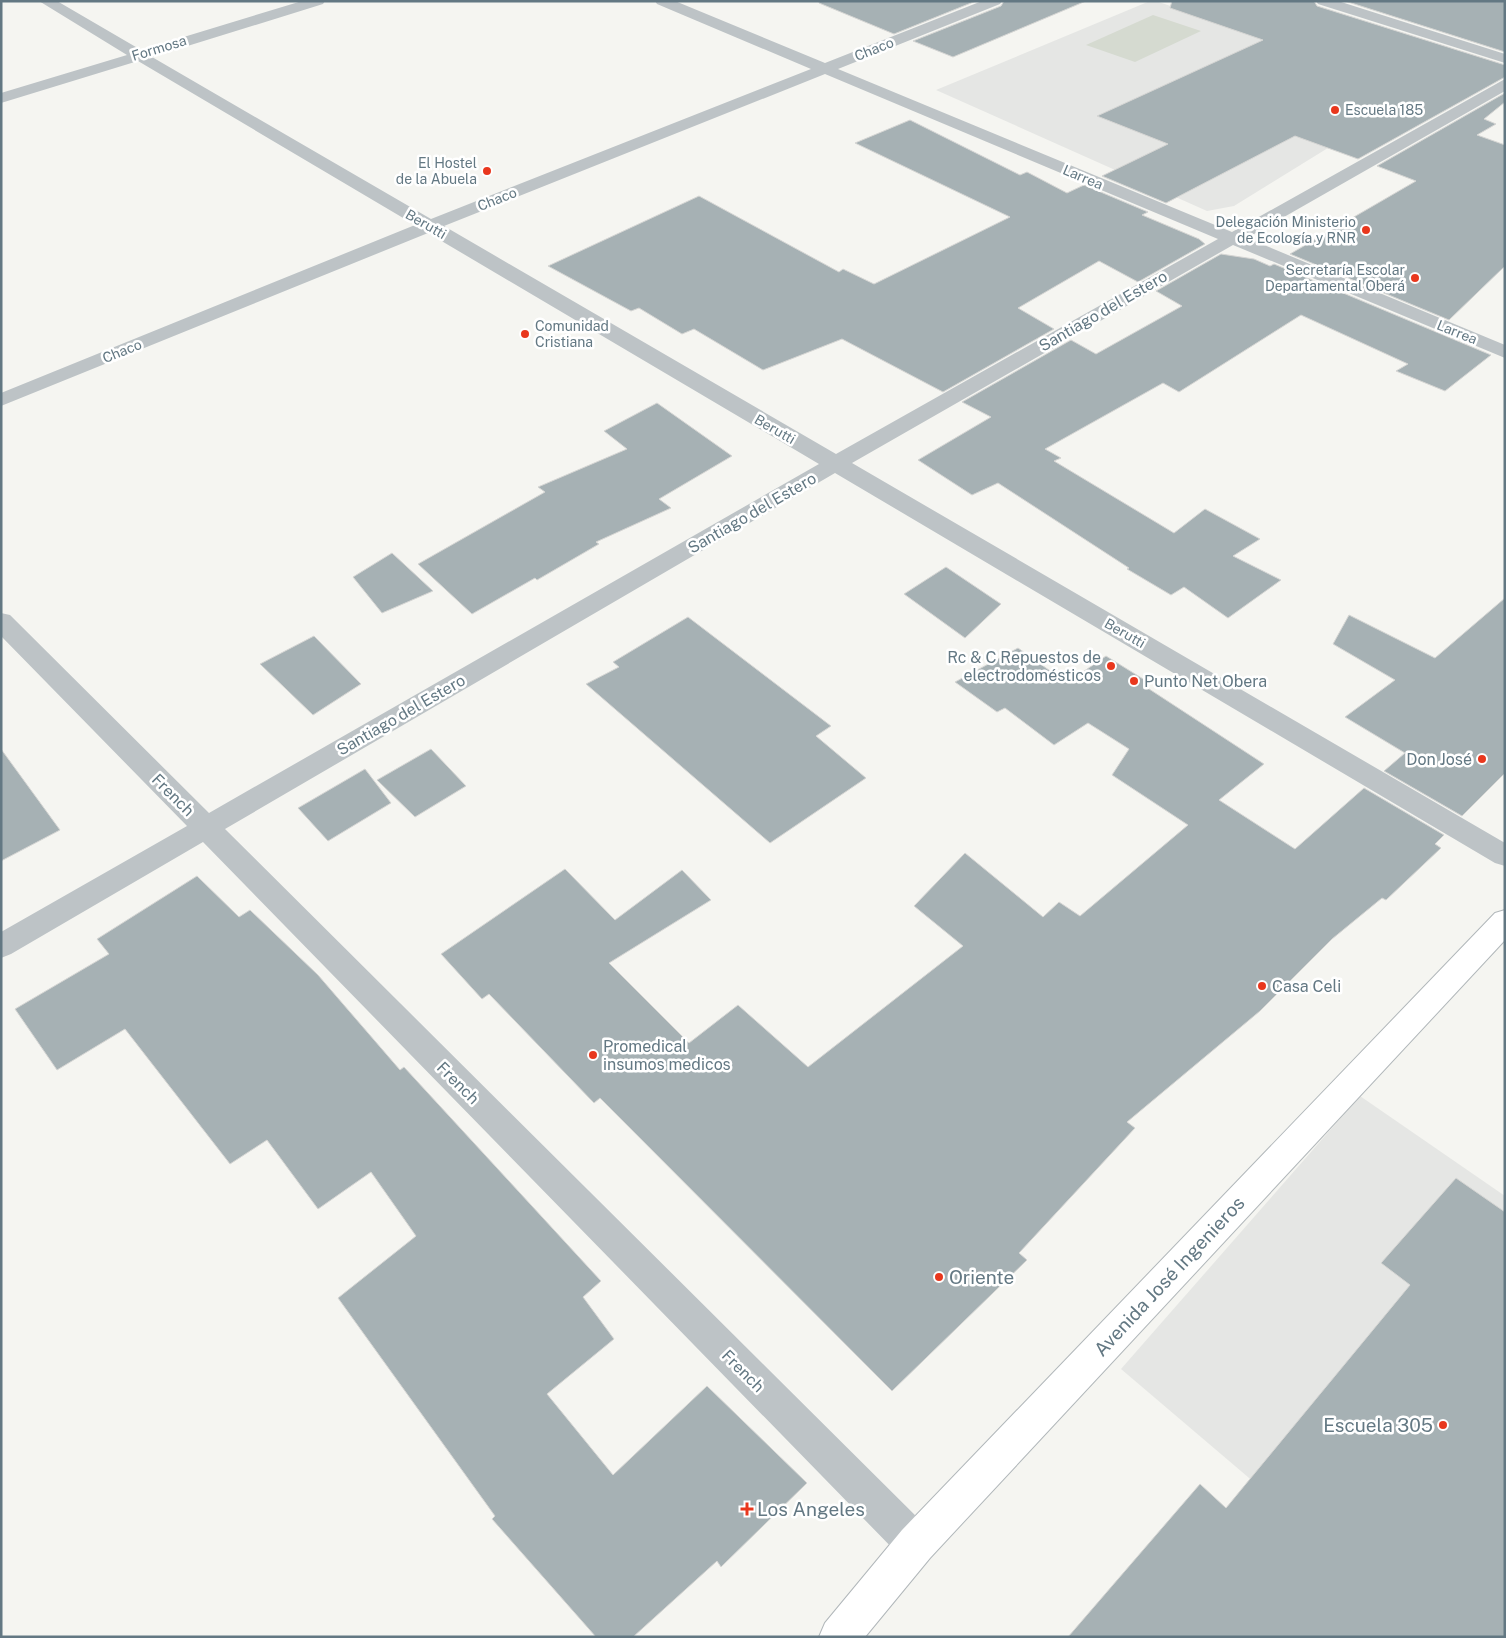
<svg xmlns="http://www.w3.org/2000/svg" width="1506" height="1638" viewBox="0 0 1506 1638" font-family="'Public Sans',sans-serif">
<style>
.built{fill:#e5e6e4}
.green{fill:#d5dad0}
.building{fill:#a6b1b4;stroke:#d6d6d4}
.lines{fill:none;stroke-linecap:round;stroke-linejoin:round}
.major-casing{stroke:#b1b7ba;stroke-width:2}
.minor{fill:#bdc3c6;fill-rule:evenodd}
.major{fill:#fff;fill-rule:evenodd}
.poi-dot{fill:#e9371d;stroke:#fff;stroke-width:2}
.labels{text-anchor:middle;dominant-baseline:central;stroke-width:5;stroke-linejoin:round;paint-order:stroke}
.far-street-label{font-size:14px;fill:#637883;stroke:#fff}
.far-poi-label{font-size:14px;fill:#637883;stroke:#fff;text-anchor:end}
.street-label{font-size:16px;fill:#637883;stroke:#fff}
.poi-label{font-size:16px;fill:#637883;stroke:#fff;text-anchor:start}
.near-street-label{font-size:19px;fill:#637883;stroke:#fff}
.near-poi-label{font-size:19px;fill:#637883;stroke:#fff;text-anchor:start}
</style>
<rect width="100%" height="100%" fill="#f5f5f1"/>
<g class="built">
<polygon points="1150,1 1156,1 1211,20 1464,64 1234,206 1207,211 936,90"/>
<polygon points="1360,1096 1505,1196 1505,1637 1436,1637 1121,1369"/>
</g>
<polygon class="green" points="1153,15 1201,31 1135,62 1086,45"/>
<g class="building">
<polygon points="819,1 976,1 894,34 819,3"/>
<polygon points="1004,1 1086,1 953,57 913,41 1001,6"/>
<polygon points="1172,1 1314,1 1317,6 1505,65 1505,77 1358,159 1295,136 1166,203 1102,176 1168,144 1097,116 1263,40 1170,8"/>
<polygon points="1345,1 1505,1 1505,52"/>
<polygon points="1505,93 1505,102 1484,119 1496,124 1477,135 1505,145 1505,266 1449,320 1290,254 1416,181 1377,166"/>
<polygon points="910,120 1020,175 1027,172 1067,193 1084,185 1148,212 1142,215 1199,239 1205,244 1138,282 1099,261 1018,308 1054,329 943,392 842,339 763,370 694,329 682,334 639,308 631,311 548,266 699,196 839,272 843,269 874,284 1010,217 855,143"/>
<polygon points="1221,254 1254,259 1270,266 1274,264 1491,355 1445,391 1396,371 1408,364 1301,315 1179,392 1163,383 1045,449 1061,458 1054,461 1174,533 1205,509 1260,539 1233,556 1281,580 1228,618 1184,587 1171,595 1127,569 1129,568 998,483 972,495 918,460 991,417 962,402 1071,340 1096,354 1182,306 1156,291"/>
<polygon points="657,403 732,456 659,499 671,508 596,542 599,544 537,580 535,578 472,614 418,564 545,492 538,487 627,449 604,431"/>
<polygon points="392,553 433,591 382,613 353,577"/>
<polygon points="946,567 1001,604 965,638 904,594"/>
<polygon points="1505,598 1505,773 1462,816 1384,771 1405,753 1345,717 1395,680 1333,644 1349,615 1435,658"/>
<polygon points="688,617 831,726 816,736 866,778 770,843 586,684 619,667 613,662"/>
<polygon points="314,636 361,684 313,715 260,664"/>
<polygon points="1018,648 1067,683 1106,656 1148,682 1143,685 1264,764 1219,800 1295,849 1364,788 1444,835 1435,844 1441,848 1386,900 1382,898 1332,939 1260,1011 1127,1122 1135,1128 1019,1253 1027,1260 892,1391 600,1098 594,1103 489,994 482,999 441,954 565,869 615,920 682,870 711,900 609,963 689,1043 738,1005 808,1067 963,946 914,906 965,853 1043,917 1059,902 1080,916 1188,825 1112,775 1129,749 1088,723 1054,745 1005,708 997,712 955,682"/>
<polygon points="1,749 60,830 1,861"/>
<polygon points="431,749 466,786 415,817 377,780"/>
<polygon points="365,769 391,803 328,841 298,808"/>
<polygon points="197,876 239,917 250,910 318,975 400,1070 404,1067 601,1281 583,1297 614,1339 547,1394 613,1475 707,1386 807,1483 721,1567 717,1561 633,1637 596,1637 492,1519 495,1516 338,1298 416,1236 371,1172 318,1209 267,1140 230,1164 125,1029 57,1070 15,1009 109,954 97,939"/>
<polygon points="1456,1178 1505,1212 1505,1637 1068,1637 1200,1484 1226,1508 1410,1285 1381,1263"/>
</g>
<g class="lines">
<g class="major-casing">
<polygon id="major" points="1505,910 1505,940 930,1558 865,1637 819,1637 825,1623 902,1530 1495,913"/>
</g>
<g class="minor">
<path d="M39 1H57L141 50 302 1H325L323 4 152 57 431 219 811 69 657 4 655 1H675L825 63 982 1H1002L1000 4 838 69 1232 232 1505 79V91L1247 238 1505 345V358L1233 245 852 463 1505 843V866L1495 863 835 473 225 829 930 1530 936 1544 930 1558 916 1564 902 1558 203 842 11 954 1 958V932L187 826 1 636V613L10 615 209 813 819 464 428 233 1 406V393L415 225 138 61 1 103V93L127 55ZM825 74 1218 239 836 454 444 226Z"/>
<polygon points="1316,1 1338,1 1505,54 1505,63 1318,4"/>
</g>
<use href="#major" class="major"/>
</g>
<g class="poi-dot">
<circle cx="1335" cy="110" r="5"/>
<circle cx="487" cy="171" r="5"/>
<circle cx="1366" cy="230" r="5"/>
<circle cx="1415" cy="278" r="5"/>
<circle cx="525" cy="334" r="5"/>
<circle cx="1111" cy="666" r="5"/>
<circle cx="1134" cy="681" r="5"/>
<circle cx="1482" cy="759" r="5"/>
<circle cx="1262" cy="986" r="5"/>
<circle cx="593" cy="1055" r="5"/>
<circle cx="939" cy="1277" r="5"/>
<circle cx="1443" cy="1425" r="5"/>
<path d="M744.5 1501.5h5v5h5v5h-5v5h-5v-5h-5v-5h5z"/>
</g>
<g class="labels">
<g class="far-street-label">
<text transform="translate(159 48) rotate(-17)">Formosa</text>
<text transform="translate(874 49) rotate(-22)">Chaco</text>
<text transform="translate(1083 177) rotate(23)">Larrea</text>
<text transform="translate(497 199) rotate(-22)">Chaco</text>
<text transform="translate(426 224) rotate(30)">Berutti</text>
<text transform="translate(1457 332) rotate(22)">Larrea</text>
<text transform="translate(122 351) rotate(-22)">Chaco</text>
<text transform="translate(775 429) rotate(30)">Berutti</text>
<text transform="translate(1125 633) rotate(30)">Berutti</text>
</g>
<g class="far-poi-label">
<text x="1345" y="110" text-anchor="start">Escuela 185</text>
<text x="477" y="163">El Hostel<tspan x="477" dy="16">de la Abuela</tspan></text>
<text x="1356" y="222">Delegación Ministerio<tspan x="1356" dy="16">de Ecología y RNR</tspan></text>
<text x="1405" y="270">Secretaría Escolar<tspan x="1405" dy="16">Departamental Oberá</tspan></text>
<text x="535" y="326" text-anchor="start">Comunidad<tspan x="535" dy="16">Cristiana</tspan></text>
</g>
<g class="street-label">
<text transform="translate(1103 311) rotate(-30)">Santiago del Estero</text>
<text transform="translate(752 513) rotate(-30)">Santiago del Estero</text>
<text transform="translate(401 715) rotate(-30)">Santiago del Estero</text>
<text transform="translate(173 795) rotate(45)">French</text>
<text transform="translate(458 1083) rotate(45)">French</text>
<text transform="translate(743 1371) rotate(45)">French</text>
</g>
<g class="poi-label">
<text x="1101" y="657" text-anchor="end">Rc &amp; C Repuestos de<tspan x="1101" dy="18">electrodomésticos</tspan></text>
<text x="1144" y="681">Punto Net Obera</text>
<text x="1472" y="759" text-anchor="end">Don José</text>
<text x="1272" y="986">Casa Celi</text>
<text x="603" y="1046">Promedical<tspan x="603" dy="18">insumos medicos</tspan></text>
</g>
<g class="near-street-label">
<text transform="translate(1169 1276) rotate(-47)">Avenida José Ingenieros</text>
</g>
<g class="near-poi-label">
<text x="949" y="1277">Oriente</text>
<text x="1433" y="1425" text-anchor="end">Escuela 305</text>
<text x="757" y="1509">Los Angeles</text>
</g>
</g>
<rect width="1506" height="1638" fill="none" stroke="#637883" stroke-width="5"/>
</svg>
